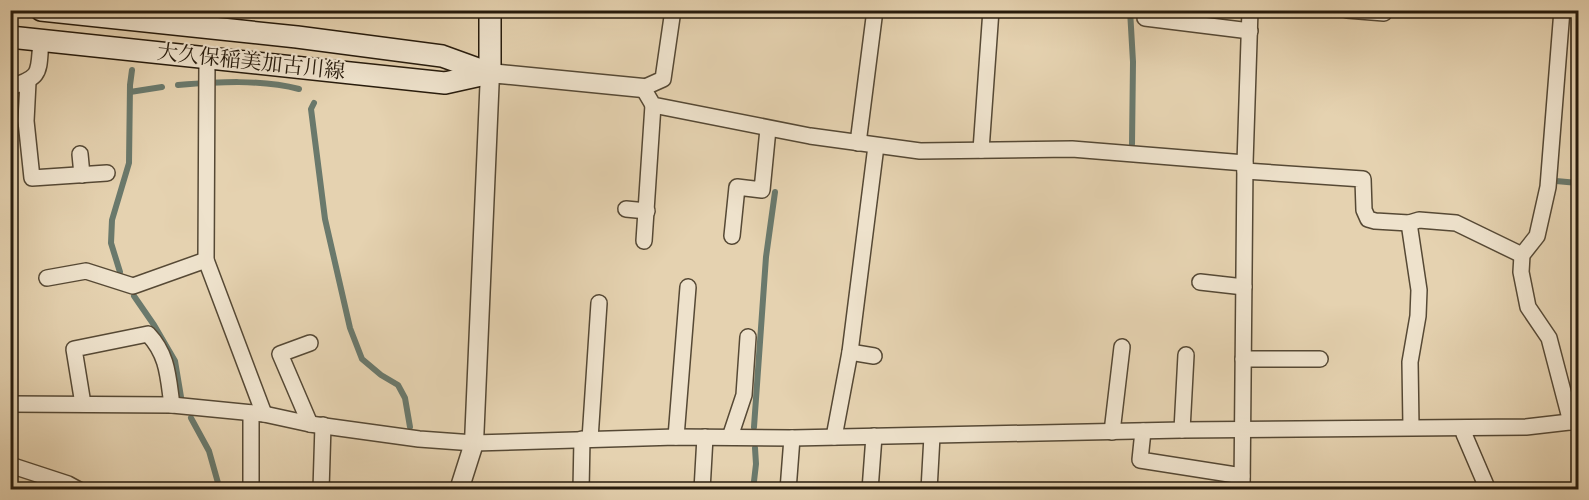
<svg xmlns="http://www.w3.org/2000/svg" width="1589" height="500" viewBox="0 0 1589 500" font-family="'IM FELL English','Noto Serif JP',serif">
<style>
.lines{fill:none;stroke-linecap:round;stroke-linejoin:round}
.stream{stroke:#6a796c;stroke-width:6}
.minor-casing{stroke:#564935;stroke-width:18}
.tertiary-casing{stroke:#564935;stroke-width:21}
.secondary-casing{stroke:#271b0c;stroke-width:24}
.minor{stroke:#eee2cc;stroke-width:15}
.tertiary{stroke:#eee2cc;stroke-width:18}
.secondary{stroke:#eee2cc;stroke-width:21}
.labels{text-anchor:middle;dominant-baseline:central;stroke-width:4.5;stroke-linejoin:round;paint-order:stroke}
.street-label{font-size:21px;fill:#271b0c;stroke:#eee2cc}
</style>
<rect width="100%" height="100%" fill="#e5d2b0"/>
<filter id="stains"><feTurbulence type="fractalNoise" baseFrequency=".00333" numOctaves="4"/><feColorMatrix values="0 0 0 0 .2 0 0 0 0 .09 0 0 0 0 .02 0 0 0 .5 -.17"/></filter>
<radialGradient id="worn" r=".72"><stop offset=".6" stop-color="#630" stop-opacity="0"/><stop offset="1" stop-color="#630" stop-opacity=".3"/></radialGradient>
<g class="lines">
<g class="stream">
<polyline points="306,10 306,14"/>
<polyline points="1130,10 1133,62 1132,144"/>
<path d="M178 85C217 82 261 79 299 89"/>
<polyline points="130,92 162,87"/>
<polyline points="314,103 311,109 325,219 350,328 362,359 381,375 398,385 405,398 410,427"/>
<polyline points="1556,181 1578,183"/>
<polyline points="120,272 111,243 112,220 129,163 130,85 132,70"/>
<polyline points="134,296 154,325 175,361 181,397"/>
<polyline points="191,418 209,451 220,490"/>
<polyline points="754,427 766,257 775,192"/>
<polyline points="753,490 756,464 755,448"/>
</g>
<g class="minor-casing">
<g id="minor">
<polyline points="673,10 663,79 643,88 653,105 810,136 920,151 1072,149 1245,163"/>
<polyline points="1347,10 1384,13"/>
<polyline points="1562,10 1548,187 1537,236 1522,255 1521,272 1528,307 1549,338 1571,422"/>
<polyline points="1145,18 1250,31"/>
<polyline points="207,59 206,260 264,414"/>
<polyline points="28,82 26,121 32,178 107,173"/>
<path d="M10 87C43 77 38 72 41 41"/>
<polyline points="858,143 875,10"/>
<polyline points="981,150 991,10"/>
<polyline points="80,154 82,175"/>
<polyline points="1245,171 1363,179 1364,210 1368,219 1375,221 1409,223 1419,220 1456,223 1522,255"/>
<polyline points="626,209 647,211"/>
<polyline points="1409,223 1419,290 1418,316 1410,362 1411,427"/>
<polyline points="732,236 737,187 762,190 768,129"/>
<polyline points="644,241 653,105"/>
<polyline points="47,278 86,271 133,286 206,260"/>
<polyline points="1200,282 1244,287"/>
<polyline points="310,343 280,354 310,424"/>
<polyline points="850,352 874,356"/>
<polyline points="1243,359 1320,359"/>
<polyline points="10,404 172,405 264,414 310,424 419,439 474,443 676,437 792,438 1182,430 1526,427 1578,421"/>
<path d="M83 404 74 349 148 334C168 355 168 377 172 405"/>
<polyline points="1465,428 1464,434 1488,490"/>
<polyline points="1182,430 1186,355"/>
<polyline points="1143,431 1140,460 1242,476"/>
<polyline points="1112,432 1122,347"/>
<polyline points="676,437 688,287"/>
<polyline points="730,437 744,395 748,337"/>
<polyline points="834,437 850,352 876,146"/>
<polyline points="590,439 599,303"/>
<polyline points="10,465 68,484 79,490"/>
<polyline points="251,484 251,413"/>
<polyline points="321,490 323,425"/>
<polyline points="581,490 582,439"/>
<polyline points="702,490 705,437"/>
<polyline points="788,490 792,438"/>
<polyline points="870,490 874,436"/>
<polyline points="929,490 932,436"/>
<polyline points="1242,490 1245,163 1250,10"/>
</g>
</g>
<g class="tertiary-casing">
<polyline id="tertiary" points="459,490 474,443 490,73 643,88"/>
</g>
<g class="secondary-casing">
<g id="secondary">
<polyline points="41,10 297,37 442,56 489,73"/>
<polyline points="10,37 445,83 490,73"/>
<polyline points="490,73 490,10"/>
</g>
</g>
<use href="#minor" class="minor"/>
<use href="#tertiary" class="tertiary"/>
<use href="#secondary" class="secondary"/>
</g>
<g class="labels">
<g class="street-label">
<text transform="translate(251 63) rotate(6)">大久保稲美加古川線</text>
</g>
</g>
<rect width="1589" height="500" fill="none" stroke="#e5d2b0" stroke-width="36"/>
<rect x="12" y="12" width="1565" height="476" fill="none" stroke="#271b0c" stroke-width="3"/>
<rect x="18" y="18" width="1553" height="464" fill="none" stroke="#271b0c" stroke-width="1.5"/>
<rect width="100%" height="100%" filter="url(#stains)"/>
<rect width="100%" height="100%" fill="url(#worn)"/>
</svg>
